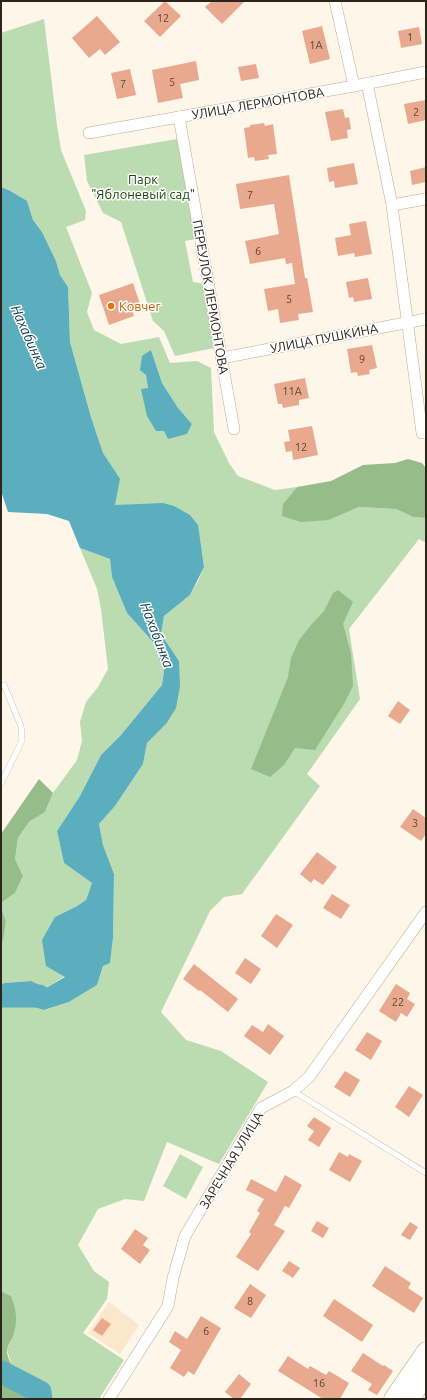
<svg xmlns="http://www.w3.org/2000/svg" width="427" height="1400" viewBox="0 0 427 1400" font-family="Ubuntu,sans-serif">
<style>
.built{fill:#fbe8ca}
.green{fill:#bbdcb0;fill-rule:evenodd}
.forest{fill:#96bd89}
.water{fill:#5aaebe}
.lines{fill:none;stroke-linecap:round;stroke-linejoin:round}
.river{stroke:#5aaebe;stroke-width:23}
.building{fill:#e9a98f}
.service-casing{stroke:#bdab8d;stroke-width:6}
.minor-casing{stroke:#bdab8d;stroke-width:12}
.primary-casing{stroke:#bdab8d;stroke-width:19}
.service{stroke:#fff;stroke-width:5.5}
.minor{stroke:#fff;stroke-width:11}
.primary{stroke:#fff;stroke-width:18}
.food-dot{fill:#e8710a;stroke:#fff;stroke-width:1.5}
.labels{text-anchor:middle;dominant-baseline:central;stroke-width:3;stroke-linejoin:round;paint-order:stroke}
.number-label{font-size:11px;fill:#5b4636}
.street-label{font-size:13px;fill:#2c2519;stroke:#fff}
.park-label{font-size:13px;fill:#1f450f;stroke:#fff}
.food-label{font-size:13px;fill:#c56008;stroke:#fff;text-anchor:start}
.water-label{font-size:14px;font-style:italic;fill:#113941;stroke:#fff}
</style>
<rect width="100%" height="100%" fill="#fef6e9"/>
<polygon class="built" points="109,1302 139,1325 120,1354 88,1333"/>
<g class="green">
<path d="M44 19 57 125 61 150 86 211 85 220 66 227 92 293 87 312 94 330 121 344 159 337 170 363 197 361 211 368 214 432 229 463 238 476 275 490 297 487 283 504 329 520 359 507 396 509 413 517 426 518V543L419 539 349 629 360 699 307 774 320 786 242 894 224 897 210 911 161 1012 186 1040 221 1051 268 1082 219 1164 167 1142 144 1201 125 1199 98 1209 78 1245 94 1271 109 1282 107 1299 83 1333 124 1360 99 1399H41L40 1392 31 1387 28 1382 13 1369 7 1350 14 1333 11 1296 1 1291V991L14 1001 45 1010 69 1002 97 985 103 966 110 962 113 938 114 874 103 845 99 824 115 806 143 764 147 743 166 724 179 661 161 634 164 616 190 595 198 581 204 567 202 552 122 506 115 505 119 479 103 453 91 417 70 342 68 287 60 275 56 261 42 232 33 220 27 202 10 190 1 187V33ZM151 350 162 383 178 408 192 424 187 434 168 438 141 390 148 388 146 374Z"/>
<polygon points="177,139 195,239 185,241 193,282 205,284 214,348 175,356 164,331 153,321 121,222 103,213 87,181 84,155"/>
<polygon points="80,548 110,559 112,577 127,613 153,642 164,671 162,685 121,735 101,755 80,796 57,831 64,863 92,883 86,900 77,906 55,917 65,976 46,988 30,981 4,983 1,985 1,943 3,941 6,922 1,907 1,903 15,893 23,876 15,859 18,838 29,822 45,812 53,793 77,760 82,741 80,722 86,702 98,687 108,669 101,609 97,589"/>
<polygon points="180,1154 203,1167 186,1199 163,1186"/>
</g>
<g class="forest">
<polygon points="408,459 422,463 426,468 426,518 413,517 396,509 359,507 329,520 301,522 282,516 283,504 297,487 331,481 363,465 395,463"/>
<polygon points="338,590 353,602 343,624 351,653 353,686 344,704 315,750 295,748 284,765 270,777 251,769 288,677 291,658 299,640 311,625 324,611 333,593"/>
<polygon points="39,779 53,793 45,812 29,822 18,838 15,859 23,876 15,893 1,903 1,834"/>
<polygon points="1,907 6,922 3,941 1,943"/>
<path d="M1 1291 11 1296C16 1310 18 1318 14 1333 13 1338 8 1344 7 1350 6 1365 29 1385 40 1392L41 1399H1Z"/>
</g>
<g class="water">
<polygon points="1,187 9,190 27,201 33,220 42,232 56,261 60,275 68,287 70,342 91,417 103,453 120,479 115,505 163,503 174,506 190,515 198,525 204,567 190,595 164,616 161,634 179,661 180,686 176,708 166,724 147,743 143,764 115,806 99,824 103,845 114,874 113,938 110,963 103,966 97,985 69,1002 44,1010 14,1001 1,991 1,985 4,983 31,981 46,988 65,977 46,966 42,940 55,917 77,906 86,900 92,883 64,863 57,831 80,796 101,755 121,735 162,685 164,671 153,642 127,613 112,577 110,559 80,548 69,521 47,514 8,512 1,491"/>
<polygon points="151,350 162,383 178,408 192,424 187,434 168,439 164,431 156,431 147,416 141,389 148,388 146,375 140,370 142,356"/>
</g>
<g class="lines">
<g class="river">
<polyline points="1,996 39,996"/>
<polyline points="1,1372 40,1392 41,1399"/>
</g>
</g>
<g class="building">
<polygon points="165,1 181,16 160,37 144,21"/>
<polygon points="212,1 245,1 222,24 205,7"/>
<polygon points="97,16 120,42 105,55 100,49 89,58 72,38"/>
<polygon points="322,26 330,59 310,64 302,31"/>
<polygon points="419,27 422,44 401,48 398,31"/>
<polygon points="196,61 199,80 180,84 183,98 158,103 152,70"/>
<polygon points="256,64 259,78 241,81 238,67"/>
<polygon points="130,69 136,95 117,99 111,73"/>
<polygon points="426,100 426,120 408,124 404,104"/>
<polygon points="343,109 345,118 349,117 351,129 347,130 348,138 331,141 325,112"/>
<polygon points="264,123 265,126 273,124 277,154 268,155 269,159 255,161 254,157 248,158 244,128 250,127 250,125"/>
<polygon points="354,163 358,184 335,188 334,181 329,182 327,168"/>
<polygon points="426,167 426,182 412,185 410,171"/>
<polygon points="289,175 305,278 307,278 313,312 298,314 299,320 280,323 278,309 268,311 264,289 295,284 292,263 286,264 285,258 250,264 245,241 279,234 274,204 240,209 236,184"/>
<polygon points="366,221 372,254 355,257 354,253 338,256 335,238 351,235 349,224"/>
<polygon points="368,278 372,299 354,302 353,297 349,298 346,282"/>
<polygon points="133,283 141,307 132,310 134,316 109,325 99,295"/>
<polygon points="372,345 377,368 369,370 370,374 358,376 357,372 351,373 347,349"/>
<polygon points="305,378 309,398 299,400 299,405 283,408 282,404 278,404 274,384"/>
<polygon points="312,426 318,455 293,460 292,451 286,452 284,442 290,441 288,430"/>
<polygon points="398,701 410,710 400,724 388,716"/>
<polygon points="413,809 426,818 426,834 421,841 400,827"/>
<polygon points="317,852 337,867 323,885 314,879 311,883 300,874"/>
<polygon points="332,894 350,905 341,919 323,908"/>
<polygon points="276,914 293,925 277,948 261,936"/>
<polygon points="245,958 261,969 251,984 235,973"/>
<polygon points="194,964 238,999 228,1012 200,990 199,991 183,979"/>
<polygon points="396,984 410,993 407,999 415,1004 407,1017 401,1013 396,1022 379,1011"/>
<polygon points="268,1024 284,1036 270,1055 244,1036 252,1025 263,1032"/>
<polygon points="367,1032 382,1041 371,1060 355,1050"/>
<polygon points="345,1071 360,1080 350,1097 334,1087"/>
<polygon points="409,1086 423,1095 409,1117 395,1107"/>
<polygon points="314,1117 331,1128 319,1147 308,1140 314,1131 307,1126"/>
<polygon points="339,1152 348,1157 349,1154 362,1161 350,1182 329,1170"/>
<polygon points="285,1175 302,1185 289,1208 285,1206 274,1225 285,1231 258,1271 236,1257 251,1234 249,1232 260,1213 257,1211 264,1199 246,1190 251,1179 276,1192"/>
<polygon points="317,1221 329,1228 323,1238 311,1231"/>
<polygon points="410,1222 418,1227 410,1240 401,1235"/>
<polygon points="135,1229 148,1238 143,1245 150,1250 140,1264 121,1249"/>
<polygon points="289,1261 300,1268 293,1278 282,1271"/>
<polygon points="385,1266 411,1283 408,1288 423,1298 414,1313 372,1286"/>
<polygon points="250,1284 266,1295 251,1318 234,1308"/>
<polygon points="334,1299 373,1325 362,1342 323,1316"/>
<polygon points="201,1316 221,1328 194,1375 188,1371 184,1377 170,1368 181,1350 169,1342 175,1331 187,1339"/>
<polygon points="102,1318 111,1324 102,1336 93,1330"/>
<polygon points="363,1353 383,1366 384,1365 393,1371 377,1395 368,1390 372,1384 351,1371"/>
<polygon points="288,1356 308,1369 310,1366 326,1375 329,1371 349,1383 340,1399 323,1399 278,1371"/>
<polygon points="239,1374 251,1384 240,1399 234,1399 225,1392"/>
</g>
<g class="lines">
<g class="service-casing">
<g id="service">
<polyline points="1,784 22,740 21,726 4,685"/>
<polyline points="293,1091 426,1173"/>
</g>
</g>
<g class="minor-casing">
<g id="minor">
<polyline points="335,1 354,86"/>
<polyline points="367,83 392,205 422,433 426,433"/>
<polyline points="179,117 234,429"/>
<polyline points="89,133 354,86 426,72"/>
<polyline points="392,205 426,199"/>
<polyline points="222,358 426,319"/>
<polyline points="109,1399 168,1306 173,1278 185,1236 261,1108 293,1091 309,1077 426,912"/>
</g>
</g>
<g class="primary-casing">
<g id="primary">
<polyline points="393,1399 426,1351"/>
<polyline points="410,1399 426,1376"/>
</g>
</g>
<use href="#service" class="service"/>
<use href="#minor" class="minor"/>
<use href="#primary" class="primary"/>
</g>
<circle class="food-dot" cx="111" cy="306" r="4"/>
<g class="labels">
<g class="number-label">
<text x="163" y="18">12</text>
<text x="410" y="37">1</text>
<text x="316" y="45">1А</text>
<text x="172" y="82">5</text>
<text x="123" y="84">7</text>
<text x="416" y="112">2</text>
<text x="250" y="195">7</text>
<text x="258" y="251">6</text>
<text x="289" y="299">5</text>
<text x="362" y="359">9</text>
<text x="292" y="391">11А</text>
<text x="301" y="447">12</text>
<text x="415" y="823">3</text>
<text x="398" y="1002">22</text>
<text x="250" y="1301">8</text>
<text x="206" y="1331">6</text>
<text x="319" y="1383">16</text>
</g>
<g class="street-label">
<text transform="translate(258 103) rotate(-10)">УЛИЦА ЛЕРМОНТОВА</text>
<text transform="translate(211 297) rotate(80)">ПЕРЕУЛОК ЛЕРМОНТОВА</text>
<text transform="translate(324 338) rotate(-11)">УЛИЦА ПУШКИНА</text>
<text transform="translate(231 1160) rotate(-59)">ЗАРЕЧНАЯ УЛИЦА</text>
</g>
<g class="park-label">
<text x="143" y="179">Парк<tspan x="143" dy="15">"Яблоневый сад"</tspan></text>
</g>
<g class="food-label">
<text x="119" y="306">Ковчег</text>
</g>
<g class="water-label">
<text transform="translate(29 337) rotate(66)">Нахабинка</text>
<text transform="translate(157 635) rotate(69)">Нахабинка</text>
</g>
</g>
<rect width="427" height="1400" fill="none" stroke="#2c2519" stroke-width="4"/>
</svg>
